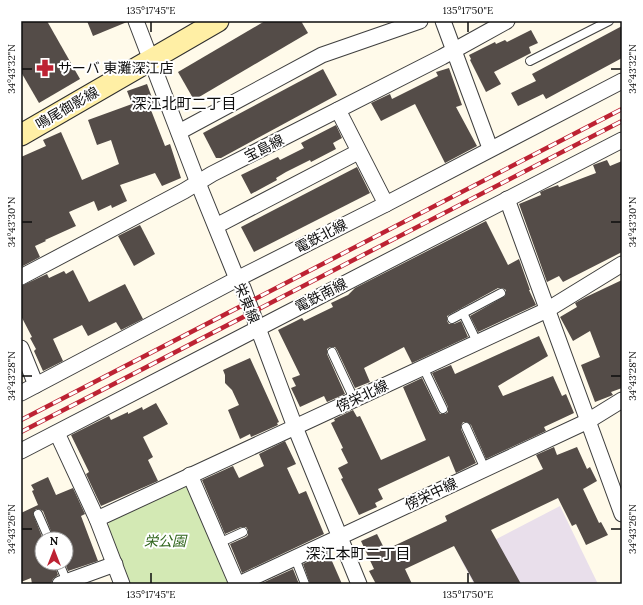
<svg xmlns="http://www.w3.org/2000/svg" width="643" height="605" viewBox="0 0 643 605" font-family="Lora,'Noto Sans JP',serif">
<style>
.industrial{fill:#e9dfeb}
.green{fill:#d3e9b4}
.building{fill:#544c48}
.lines{fill:none;stroke-linecap:round;stroke-linejoin:round}
.lane-casing{stroke:#3f3f3f;stroke-width:10}
.street-casing{stroke:#3f3f3f;stroke-width:17}
.secondary-casing{stroke:#2e2e2e;stroke-width:23}
.lane{stroke:#fff;stroke-width:8}
.street{stroke:#fff;stroke-width:15}
.secondary{stroke:#ffefa5;stroke-width:21}
.rail-casing{stroke:#bd2233;stroke-width:4.5}
.rail{stroke:#fff;stroke-width:3;stroke-dasharray:9;stroke-linecap:butt}
.ticks{fill:none;stroke:#0c0c0c;stroke-width:1.5}
.labels{text-anchor:middle;dominant-baseline:central;stroke-width:4;stroke-linejoin:round;paint-order:stroke}
.poi-label{font-size:14px;fill:#0c0c0c;stroke:#fff;text-anchor:start}
.street-label{font-size:14px;fill:#0c0c0c;stroke:#fff}
.park-label{font-size:14px;font-style:italic;fill:#2f641b;stroke:#fff}
.neighbourhood-label{font-size:15px;fill:#0c0c0c;stroke:#fff}
.neatline{fill:none;stroke:#0c0c0c;stroke-width:1.5}
.ticks-label{font-size:10px;text-anchor:middle;fill:#0c0c0c}
</style>
<rect width="100%" height="100%" fill="#fffaea"/>
<polygon class="industrial" points="560,506 598,584 474,584 460,558"/>
<polygon class="green" points="188,482 232,584 130,584 107,528 111,518"/>
<g class="building">
<polygon points="21,21 47,21 80,79 39,103 21,72"/>
<polygon points="87,21 127,21 127,22 93,36"/>
<polygon points="265,21 301,21 308,33 194,100 178,72"/>
<polygon points="622,26 622,58 546,99 543,94 518,106 511,93 536,81 532,74"/>
<polygon points="531,30 538,43 529,47 531,53 494,72 501,84 486,92 470,60 471,59 469,55 495,42 496,44 505,40 507,42"/>
<polygon points="449,68 462,105 456,107 477,146 445,163 415,104 381,121 371,103 390,94 392,99 438,76 436,72"/>
<polygon points="323,69 337,95 221,158 216,158 203,133"/>
<polygon points="147,84 154,103 149,105 165,146 170,144 181,178 162,186 155,173 120,185 127,201 112,208 111,205 98,211 94,201 69,212 76,226 45,240 46,241 35,246 40,257 21,267 21,157 46,146 43,140 61,132 82,180 119,164 111,140 97,145 88,120 132,104 127,91"/>
<polygon points="336,125 342,138 333,143 336,149 311,162 310,160 286,172 276,178 277,180 251,194 241,175 278,157 280,160 304,148 301,143"/>
<polygon points="607,160 610,166 622,161 622,252 563,282 559,276 547,282 519,204 541,195 540,192 547,189 558,185 559,187 596,173 593,165"/>
<polygon points="357,167 370,193 254,252 241,227"/>
<polygon points="486,221 508,265 519,259 530,290 529,290 536,305 478,332 470,316 505,296 506,290 502,288 498,288 447,316 447,321 449,324 454,324 461,321 468,337 412,363 404,347 364,368 370,382 355,388 337,350 335,347 330,347 327,349 327,354 345,394 327,402 324,396 300,407 291,388 296,386 292,378 300,375 278,330 302,318 304,321 333,307 331,303 348,295 355,288"/>
<polygon points="140,225 155,254 134,266 118,236"/>
<polygon points="73,270 89,302 125,284 143,319 121,330 116,322 88,336 82,325 53,339 63,361 43,371 34,351 36,349 30,338 32,337 21,316 21,286 47,274 49,278 64,271 66,274"/>
<polygon points="622,280 622,388 611,392 613,395 595,402 581,365 600,357 590,331 573,341 560,317 577,307 575,303 586,297"/>
<polygon points="539,336 548,356 498,386 503,396 553,376 562,396 566,394 574,413 544,427 546,431 486,459 471,425 467,422 463,422 461,426 461,429 476,463 456,473 449,456 378,489 383,499 375,503 377,507 359,515 341,479 343,478 338,468 348,463 341,449 343,448 331,423 335,421 334,419 353,410 357,417 360,416 381,460 426,440 403,387 422,378 438,411 440,414 445,414 448,412 448,407 432,373 451,365 455,374"/>
<polygon points="250,358 279,422 277,423 278,425 251,437 250,434 240,439 228,410 239,405 232,390 225,383 225,375 223,370"/>
<polygon points="156,403 168,424 143,437 153,457 148,460 158,481 101,506 86,474 89,472 71,435 109,416 111,420 128,412 128,414 142,407 143,410"/>
<polygon points="285,441 296,464 287,468 299,494 306,491 324,534 242,573 230,544 246,537 248,535 248,530 246,527 241,527 225,534 202,480 233,466 239,478 264,466 259,454"/>
<polygon points="554,447 557,455 577,447 587,469 590,467 597,481 583,489 599,523 601,522 608,535 586,545 576,524 572,526 558,498 491,530 521,584 475,584 454,546 405,569 412,584 376,584 369,571 374,569 361,541 377,534 385,550 447,521 445,516 543,469 536,455"/>
<polygon points="48,477 56,495 73,488 85,514 81,516 98,561 68,571 65,563 66,563 66,539 54,539 43,511 39,509 36,509 33,514 43,539 42,563 54,563 58,575 53,579 51,584 32,584 31,578 21,582 21,513 38,505 32,491 34,490 31,485"/>
<polygon points="328,552 342,584 310,584 303,564"/>
<polygon points="293,569 299,584 260,584"/>
</g>
<g class="lines">
<g class="lane-casing">
<g id="lane">
<polyline points="530,61 609,21"/>
<polyline points="463,313 477,342"/>
<polyline points="452,319 501,293"/>
<polyline points="332,352 354,399"/>
<polyline points="423,367 443,409"/>
<polyline points="466,427 485,469"/>
<polyline points="38,514 49,539"/>
<polyline points="219,543 243,532"/>
<polyline points="295,558 305,584"/>
<polyline points="59,563 67,582"/>
</g>
</g>
<g class="street-casing">
<g id="street">
<polyline points="136,21 198,183 237,279 243,288 295,427 359,584"/>
<polyline points="443,21 490,148"/>
<polyline points="338,110 386,204"/>
<polyline points="179,132 322,55 420,21"/>
<polyline points="507,199 622,514"/>
<polyline points="216,226 358,152"/>
<polyline points="21,277 184,191 212,174 442,57 507,21"/>
<polyline points="21,348 36,385"/>
<polyline points="21,393 237,279 386,204 622,81"/>
<polyline points="57,433 97,519 122,584"/>
<polyline points="21,451 622,140"/>
<polyline points="190,475 237,584"/>
<polyline points="97,519 547,310 622,264"/>
<polyline points="60,584 115,564"/>
<polyline points="239,584 588,421 622,400"/>
</g>
</g>
<g class="secondary-casing">
<polyline id="secondary" points="21,135 218,21"/>
</g>
<use href="#lane" class="lane"/>
<use href="#street" class="street"/>
<use href="#secondary" class="secondary"/>
<g class="rail-casing">
<g id="rail">
<polyline points="21,420 622,109"/>
<polyline points="21,432 622,121"/>
</g>
</g>
<use href="#rail" class="rail"/>
</g>
<path class="ticks" d="M151 22V32M468 22V32M22 69H32M611 69H621M22 222H32M611 222H621M22 376H32M611 376H621M22 529H32M611 529H621M151 573V583M468 573V583"/>
<defs>
<g id="pharmacy-bare" transform="scale(1.38)"><path d="M-2-6h4v4h4v4h-4v4h-4v-4h-4v-4h4Z" fill="#bd2233" stroke="#fff" stroke-width="2.5" paint-order="stroke"/></g>
</defs>
<g fill-rule="evenodd">
<use href="#pharmacy-bare" x="45" y="68"/>
</g>
<g class="labels">
<g class="poi-label">
<text x="58" y="68">サーバ 東灘深江店</text>
</g>
<g class="street-label">
<text transform="translate(67 108) rotate(-30)">鳴尾御影線</text>
<text transform="translate(264 148) rotate(-27)">宝島線</text>
<text transform="translate(321 236) rotate(-27)">電鉄北線</text>
<text transform="translate(321 295) rotate(-27)">電鉄南線</text>
<text transform="translate(247 303) rotate(67)">栄東線</text>
<text transform="translate(362 396) rotate(-25)">傍栄北線</text>
<text transform="translate(431 494) rotate(-25)">傍栄中線</text>
</g>
<g class="park-label">
<text x="165" y="541">栄公園</text>
</g>
<g class="neighbourhood-label">
<text x="184" y="103">深江北町二丁目</text>
<text x="358" y="553">深江本町二丁目</text>
</g>
</g>
<rect width="643" height="605" fill="none" stroke="#ffffff" stroke-width="44"/>
<g transform="translate(54 551)"><circle r="19" fill="#ffffff" stroke="#9e9e9e"/>
<path d="M0-3L7 15L0 10L-7 15Z" fill="#bd2233"/>
<text y="-6" font-size="11" font-weight="bold" text-anchor="middle" fill="#0c0c0c">N</text>
</g>
<rect x="22" y="22" width="599" height="561" class="neatline"/>
<g class="ticks-label">
<text x="151" y="14">135°17'45"E</text>
<text x="468" y="14">135°17'50"E</text>
<text transform="translate(11 69) rotate(-90)" y="4">34°43'32"N</text>
<text transform="translate(632 69) rotate(-90)" y="4">34°43'32"N</text>
<text transform="translate(11 222) rotate(-90)" y="4">34°43'30"N</text>
<text transform="translate(632 222) rotate(-90)" y="4">34°43'30"N</text>
<text transform="translate(11 376) rotate(-90)" y="4">34°43'28"N</text>
<text transform="translate(632 376) rotate(-90)" y="4">34°43'28"N</text>
<text transform="translate(11 529) rotate(-90)" y="4">34°43'26"N</text>
<text transform="translate(632 529) rotate(-90)" y="4">34°43'26"N</text>
<text x="151" y="598">135°17'45"E</text>
<text x="468" y="598">135°17'50"E</text>
</g>
</svg>
